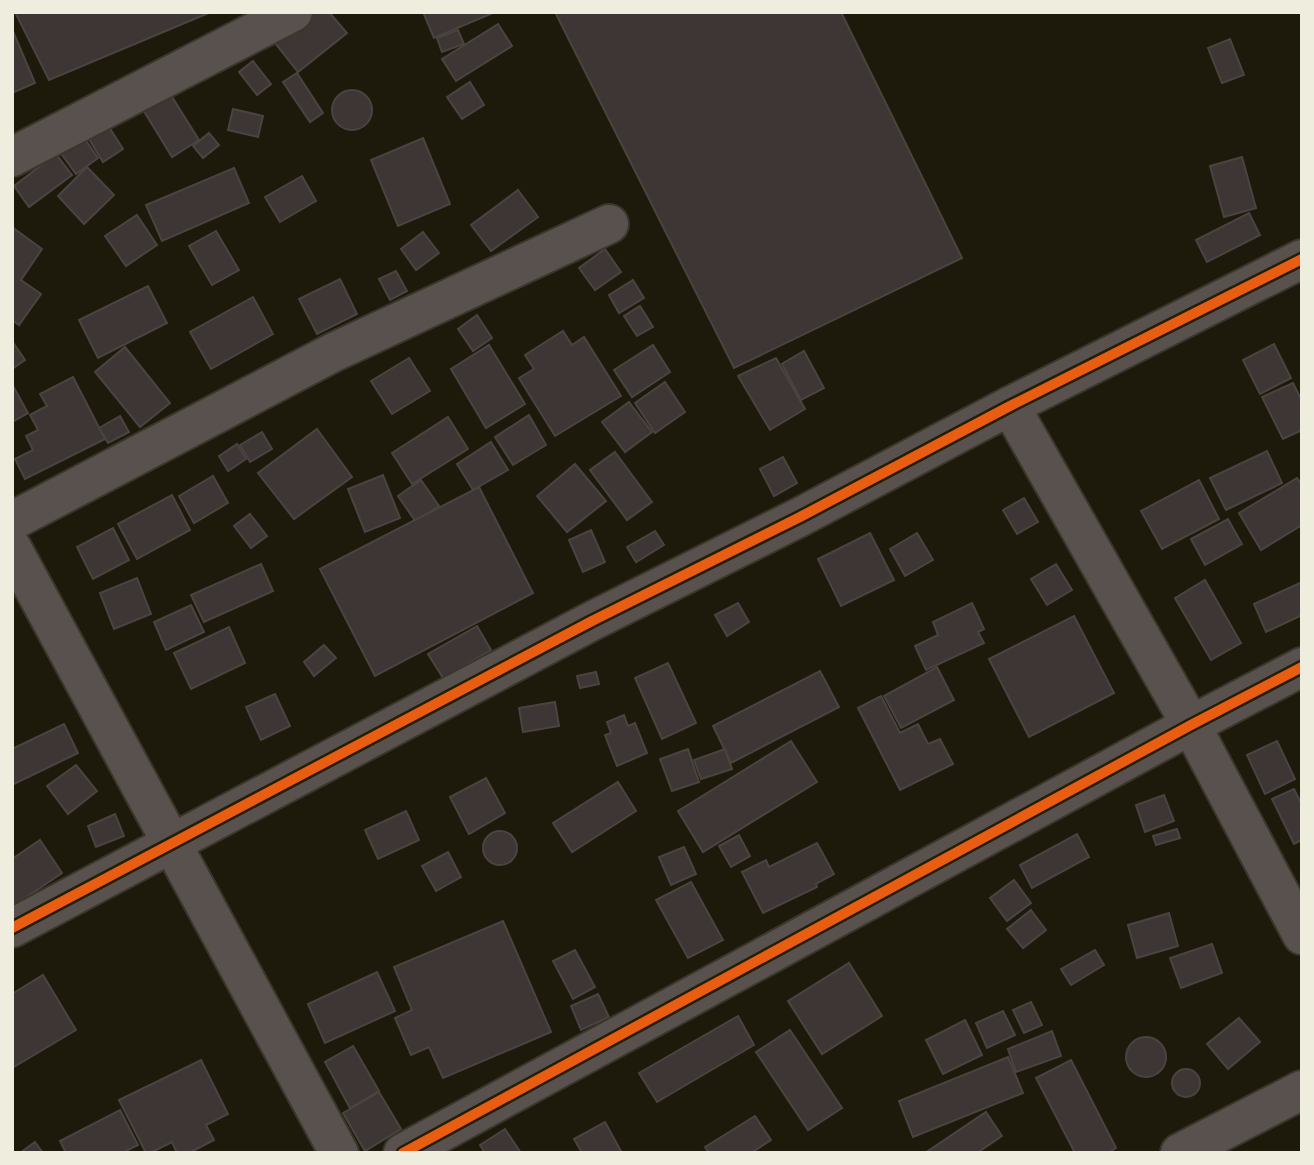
<svg xmlns="http://www.w3.org/2000/svg" width="1314" height="1165" viewBox="0 0 1314 1165" font-family="Barlow,sans-serif">
<style>
.building{fill:#3d3635;stroke:#4a4441;stroke-width:2}
.lines{fill:none;stroke-linecap:round;stroke-linejoin:round}
.minor-casing{stroke:#39372b;stroke-width:42}
.minor{stroke:#59514d;stroke-width:38}
.cycleway-casing{stroke:#231e06;stroke-width:15}
.cycleway{stroke:#e95d12;stroke-width:10}
</style>
<rect width="100%" height="100%" fill="#1d1a0c"/>
<g class="building">
<polygon points="15,12 211,12 49,80"/>
<polygon points="313,12 329,12 347,33 298,72 275,43"/>
<polygon points="423,12 492,12 493,13 434,38"/>
<polygon points="555,12 841,12 962,258 734,368"/>
<polygon points="498,24 512,46 456,81 442,59"/>
<polygon points="12,29 35,83 12,93"/>
<polygon points="458,30 464,44 442,52 437,38"/>
<polygon points="1230,39 1244,75 1222,83 1208,48"/>
<polygon points="253,61 271,84 257,95 239,72"/>
<polygon points="297,73 323,113 310,122 283,82"/>
<polygon points="470,82 484,105 462,119 447,97"/>
<circle cx="352" cy="110" r="20"/>
<polygon points="169,92 199,140 172,157 142,108"/>
<polygon points="233,109 263,116 258,137 228,130"/>
<polygon points="109,127 123,149 103,162 89,139"/>
<polygon points="209,133 219,145 203,158 193,146"/>
<polygon points="82,135 98,158 76,174 60,152"/>
<polygon points="423,138 450,204 398,226 371,160"/>
<polygon points="56,154 72,175 29,207 14,186"/>
<polygon points="1242,157 1256,208 1224,217 1210,166"/>
<polygon points="87,167 114,195 84,224 58,196"/>
<polygon points="234,168 249,203 162,241 146,205"/>
<polygon points="302,176 316,201 280,222 265,197"/>
<polygon points="518,190 538,217 491,251 471,225"/>
<polygon points="1249,213 1260,235 1207,262 1196,240"/>
<polygon points="137,215 157,245 126,266 105,236"/>
<polygon points="12,227 42,249 21,280 41,294 19,325 12,320"/>
<polygon points="216,231 239,270 212,285 189,246"/>
<polygon points="423,232 439,253 416,270 401,249"/>
<polygon points="605,249 621,272 595,290 579,268"/>
<polygon points="396,271 407,291 390,300 379,279"/>
<polygon points="340,279 357,314 317,334 299,299"/>
<polygon points="633,280 644,298 619,313 609,295"/>
<polygon points="148,286 167,323 98,358 79,320"/>
<polygon points="253,297 273,334 211,369 190,332"/>
<polygon points="640,306 653,327 637,336 624,316"/>
<polygon points="477,315 492,338 473,351 458,329"/>
<polygon points="563,331 572,345 584,337 621,396 555,436 519,378 534,369 525,355"/>
<polygon points="12,341 25,360 12,369"/>
<polygon points="1274,344 1291,378 1260,394 1243,360"/>
<polygon points="489,345 525,404 486,428 451,369"/>
<polygon points="653,345 670,372 632,397 614,370"/>
<polygon points="125,347 170,403 140,427 95,372"/>
<polygon points="804,351 824,388 801,400 782,364"/>
<polygon points="409,358 430,391 392,414 371,381"/>
<polygon points="776,358 805,409 770,430 738,376"/>
<polygon points="73,377 105,439 25,479 15,459 33,450 26,436 38,430 30,415 47,406 40,394"/>
<polygon points="665,382 685,412 655,433 635,403"/>
<polygon points="1293,383 1302,401 1302,430 1283,439 1262,397"/>
<polygon points="12,384 28,413 12,422"/>
<polygon points="629,402 652,432 625,452 602,422"/>
<polygon points="529,415 546,445 513,465 495,437"/>
<polygon points="120,416 129,432 108,443 99,428"/>
<polygon points="448,417 468,449 412,484 392,453"/>
<polygon points="317,429 352,477 294,519 258,473"/>
<polygon points="262,432 272,449 250,462 240,445"/>
<polygon points="491,442 508,470 473,490 457,464"/>
<polygon points="237,444 246,459 228,471 219,456"/>
<polygon points="1267,451 1282,483 1226,510 1210,478"/>
<polygon points="615,452 652,502 627,520 590,470"/>
<polygon points="783,457 797,483 774,496 760,469"/>
<polygon points="575,464 606,501 567,532 537,496"/>
<polygon points="383,475 400,518 365,532 348,489"/>
<polygon points="213,476 228,503 194,523 179,496"/>
<polygon points="1297,478 1302,485 1302,525 1261,550 1239,513"/>
<polygon points="421,480 439,506 416,522 398,496"/>
<polygon points="1199,480 1219,519 1162,549 1141,511"/>
<polygon points="479,487 533,593 375,676 320,569"/>
<polygon points="172,495 190,530 137,559 118,524"/>
<polygon points="1024,498 1038,522 1017,534 1003,510"/>
<polygon points="250,514 267,536 251,548 234,526"/>
<polygon points="1228,519 1242,544 1205,565 1191,539"/>
<polygon points="113,528 129,560 93,579 77,547"/>
<polygon points="591,530 605,562 583,572 569,540"/>
<polygon points="655,531 664,545 636,562 627,547"/>
<polygon points="870,533 894,580 841,606 818,559"/>
<polygon points="917,533 933,560 905,576 890,549"/>
<polygon points="261,564 273,591 204,622 191,595"/>
<polygon points="1056,564 1072,590 1047,605 1031,579"/>
<polygon points="137,578 151,614 114,629 100,593"/>
<polygon points="1205,580 1241,643 1211,660 1175,598"/>
<polygon points="1302,582 1302,615 1266,632 1254,604"/>
<polygon points="738,603 749,622 727,636 715,615"/>
<polygon points="972,603 984,629 978,632 984,643 926,670 915,646 938,635 933,622"/>
<polygon points="191,605 204,632 166,650 154,622"/>
<polygon points="1074,616 1114,693 1029,737 989,659"/>
<polygon points="477,626 491,650 443,678 428,654"/>
<polygon points="229,627 245,663 191,689 174,653"/>
<polygon points="324,645 336,658 314,676 304,662"/>
<polygon points="668,663 696,723 662,739 635,678"/>
<polygon points="937,667 954,700 901,728 884,696"/>
<polygon points="820,671 839,707 731,763 713,726"/>
<polygon points="596,672 599,684 580,688 577,676"/>
<polygon points="275,694 290,726 261,740 246,707"/>
<polygon points="881,696 900,733 918,724 928,744 940,739 953,764 900,790 858,708"/>
<polygon points="555,702 559,726 523,732 519,708"/>
<polygon points="624,715 628,726 635,723 647,753 617,766 605,735 611,733 607,722"/>
<polygon points="64,724 78,753 12,785 12,749"/>
<polygon points="791,741 817,782 703,852 678,811"/>
<polygon points="1277,741 1295,779 1265,794 1247,755"/>
<polygon points="688,749 699,782 672,791 660,759"/>
<polygon points="725,749 732,769 701,779 694,760"/>
<polygon points="76,765 97,791 68,814 47,786"/>
<polygon points="486,778 505,813 469,834 450,797"/>
<polygon points="618,782 636,811 572,852 553,823"/>
<polygon points="1294,789 1302,805 1302,840 1294,844 1272,799"/>
<polygon points="1164,795 1174,821 1145,832 1136,805"/>
<polygon points="406,811 419,840 378,859 365,830"/>
<polygon points="115,814 124,836 96,847 88,826"/>
<polygon points="1177,829 1180,838 1156,845 1153,836"/>
<circle cx="500" cy="848" r="17"/>
<polygon points="1077,834 1089,857 1032,888 1020,865"/>
<polygon points="739,835 750,856 731,867 719,846"/>
<polygon points="40,840 62,873 12,907 12,859"/>
<polygon points="817,843 834,874 816,884 817,887 763,913 742,872 766,860 769,867"/>
<polygon points="684,847 696,874 671,885 659,857"/>
<polygon points="448,852 461,877 436,891 422,866"/>
<polygon points="1014,880 1031,903 1007,921 990,898"/>
<polygon points="691,882 723,940 688,958 656,900"/>
<polygon points="1031,910 1046,930 1023,948 1007,929"/>
<polygon points="1169,913 1178,946 1137,958 1128,925"/>
<polygon points="503,921 551,1032 443,1078 429,1047 411,1055 395,1018 412,1010 394,967"/>
<polygon points="1212,944 1222,973 1181,988 1170,958"/>
<polygon points="575,950 595,987 573,999 553,961"/>
<polygon points="1095,950 1104,965 1071,985 1061,969"/>
<polygon points="849,963 882,1016 822,1054 788,1001"/>
<polygon points="377,972 395,1011 325,1043 308,1004"/>
<polygon points="43,975 76,1030 12,1068 12,994"/>
<polygon points="598,994 609,1017 581,1030 571,1006"/>
<polygon points="1031,1002 1042,1025 1024,1033 1013,1010"/>
<polygon points="1003,1011 1015,1035 987,1048 976,1023"/>
<polygon points="738,1016 754,1045 657,1102 639,1073"/>
<polygon points="1239,1018 1260,1042 1228,1069 1207,1044"/>
<polygon points="965,1020 982,1055 943,1074 926,1040"/>
<polygon points="790,1030 842,1108 808,1130 756,1052"/>
<polygon points="1052,1031 1061,1056 1016,1072 1008,1049"/>
<circle cx="1146" cy="1057" r="20"/>
<polygon points="353,1046 379,1091 350,1108 325,1062"/>
<polygon points="1008,1057 1023,1093 913,1137 899,1101"/>
<polygon points="201,1060 228,1114 206,1125 214,1140 189,1153 177,1153 172,1142 150,1153 146,1153 119,1100"/>
<polygon points="1071,1060 1116,1148 1108,1153 1075,1153 1036,1078"/>
<circle cx="1186" cy="1083" r="14"/>
<polygon points="379,1092 401,1129 365,1151 343,1113"/>
<polygon points="120,1110 138,1145 122,1153 66,1153 60,1141"/>
<polygon points="986,1112 1002,1136 977,1153 925,1153"/>
<polygon points="755,1116 771,1140 751,1153 709,1153 705,1147"/>
<polygon points="605,1122 622,1153 582,1153 574,1139"/>
<polygon points="505,1129 521,1153 485,1153 480,1145"/>
<polygon points="35,1142 43,1153 20,1153"/>
</g>
<g class="lines">
<g class="minor-casing">
<g id="minor">
<polyline points="12,157 293,12"/>
<polyline points="1010,406 1191,725 1302,935"/>
<polyline points="12,521 334,352 609,224"/>
<polyline points="12,548 339,1153"/>
<polyline points="12,928 592,621 800,517 1010,406 1302,259"/>
<polyline points="403,1153 1191,725 1302,667"/>
<polyline points="1180,1153 1302,1090"/>
</g>
</g>
<use href="#minor" class="minor"/>
<g class="cycleway-casing">
<g id="cycleway">
<polyline points="12,928 592,621 800,517 1010,406 1302,259"/>
<polyline points="403,1153 1191,725 1302,667"/>
</g>
</g>
<use href="#cycleway" class="cycleway"/>
</g>
<rect width="1314" height="1165" fill="none" stroke="#efedde" stroke-width="28"/>
</svg>
